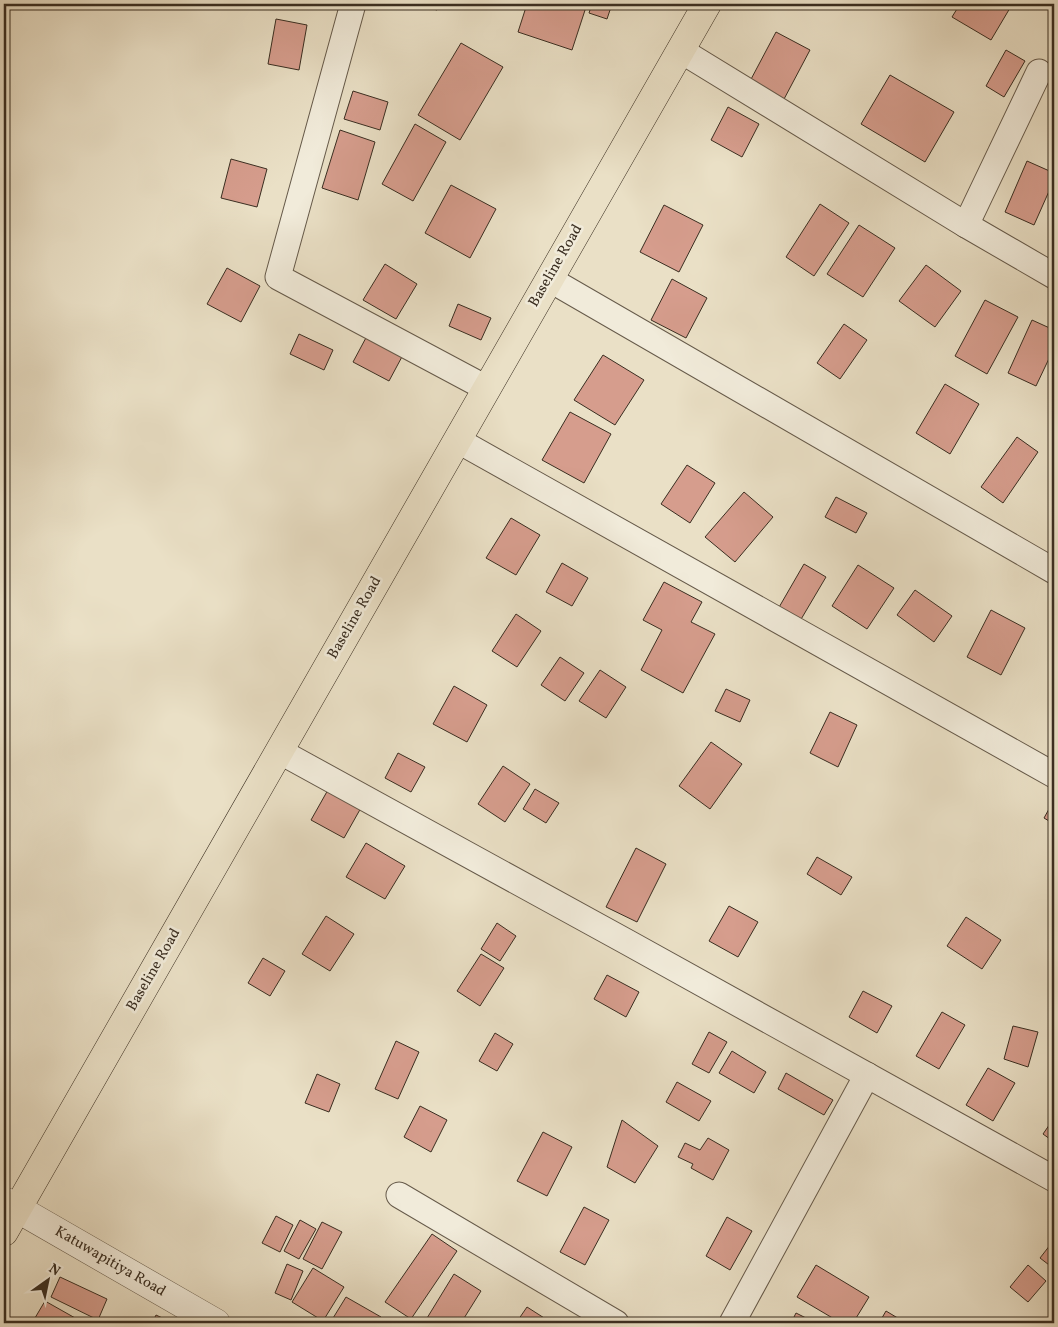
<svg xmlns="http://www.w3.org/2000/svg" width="1058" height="1327" viewBox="0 0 1058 1327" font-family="Vollkorn,serif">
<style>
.building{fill:#d69d8d;stroke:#3a2e21}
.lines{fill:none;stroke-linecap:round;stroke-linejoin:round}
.minor-casing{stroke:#665a4a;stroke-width:27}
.tertiary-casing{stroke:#665a4a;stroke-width:29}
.primary-casing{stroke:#3a2e21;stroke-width:29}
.minor{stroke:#f1ebda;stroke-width:25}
.tertiary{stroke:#f1ebda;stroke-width:28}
.primary{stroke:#eae0c6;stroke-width:28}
.labels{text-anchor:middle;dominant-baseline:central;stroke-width:5;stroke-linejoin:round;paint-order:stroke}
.street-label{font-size:15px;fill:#3a2e21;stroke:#f1ebda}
</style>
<rect width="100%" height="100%" fill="#eae0c6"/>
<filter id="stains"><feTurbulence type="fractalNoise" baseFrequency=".004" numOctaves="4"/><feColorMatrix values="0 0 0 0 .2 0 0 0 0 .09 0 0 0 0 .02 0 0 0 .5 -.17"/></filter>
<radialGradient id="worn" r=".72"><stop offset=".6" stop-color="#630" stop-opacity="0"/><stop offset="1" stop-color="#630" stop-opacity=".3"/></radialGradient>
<g class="building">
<polygon points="415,4 439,4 437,10"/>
<polygon points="527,4 587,4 572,50 518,32"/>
<polygon points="592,4 612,4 607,19 589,13"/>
<polygon points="960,4 1004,4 1010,8 991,40 952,17"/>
<polygon points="276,19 307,25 299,70 268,64"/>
<polygon points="776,32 810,50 783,101 749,83"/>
<polygon points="461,43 503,67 460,140 418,115"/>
<polygon points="1006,50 1025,61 1004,97 986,86"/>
<polygon points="890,75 954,112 925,162 861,124"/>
<polygon points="353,91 388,102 380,130 344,119"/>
<polygon points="728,107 759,124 742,157 711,140"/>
<polygon points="415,124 446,142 413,201 382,184"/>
<polygon points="340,130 375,142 358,200 322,188"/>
<polygon points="231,159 267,169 257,207 221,198"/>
<polygon points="1027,161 1054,173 1054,180 1034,225 1005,212"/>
<polygon points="451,185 496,209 470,258 425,233"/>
<polygon points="820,204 849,223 814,276 786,257"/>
<polygon points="664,205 703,225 679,272 640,252"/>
<polygon points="859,225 895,248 863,297 827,274"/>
<polygon points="385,264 417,284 396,319 363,300"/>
<polygon points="926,265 961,291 935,327 899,301"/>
<polygon points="227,268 260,286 241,322 207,304"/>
<polygon points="672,279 707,298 686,338 651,320"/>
<polygon points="985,300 1018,317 987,374 955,356"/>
<polygon points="458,304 491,318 481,340 449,326"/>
<polygon points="1032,320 1054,330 1054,348 1036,386 1008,373"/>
<polygon points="844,324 867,340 840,379 817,363"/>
<polygon points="299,334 333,350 324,370 290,354"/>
<polygon points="368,334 404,353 389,381 353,362"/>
<polygon points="603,355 644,380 615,425 574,400"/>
<polygon points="945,384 979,404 950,454 916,433"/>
<polygon points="570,412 611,434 584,483 542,460"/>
<polygon points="1017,437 1038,452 1003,503 981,487"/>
<polygon points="687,465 715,483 690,523 661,504"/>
<polygon points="744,492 773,517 735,562 705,537"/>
<polygon points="836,497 867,513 856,533 825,517"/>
<polygon points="511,518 540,535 516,575 486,558"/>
<polygon points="562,563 588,578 572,606 546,592"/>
<polygon points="804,564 826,577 800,621 778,609"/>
<polygon points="858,565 894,588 867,629 832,606"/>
<polygon points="664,582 702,602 691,622 715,634 683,693 641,670 662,630 643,620"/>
<polygon points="915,590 952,616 934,642 897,615"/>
<polygon points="991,610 1025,628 1001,675 967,657"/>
<polygon points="516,614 541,631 517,667 492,651"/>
<polygon points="560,657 584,673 565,701 541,685"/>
<polygon points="600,670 626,687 606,718 579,701"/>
<polygon points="454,686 487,705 467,742 433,724"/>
<polygon points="726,689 750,700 740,722 715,711"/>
<polygon points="830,712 857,725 838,767 810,753"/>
<polygon points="711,742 742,764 710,809 679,786"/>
<polygon points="398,753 425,767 411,792 385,778"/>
<polygon points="503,766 530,784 505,822 478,804"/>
<polygon points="329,788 362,806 344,838 311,820"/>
<polygon points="535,789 559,803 546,823 523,809"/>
<polygon points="1054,800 1054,824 1044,818"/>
<polygon points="366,843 405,866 385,899 346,877"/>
<polygon points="636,848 666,864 637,922 606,907"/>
<polygon points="817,857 852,877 841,895 807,874"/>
<polygon points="729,906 758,922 738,957 709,941"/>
<polygon points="326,916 354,934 330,971 302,954"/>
<polygon points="966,917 1001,940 982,969 947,946"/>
<polygon points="497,923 516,936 500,961 481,949"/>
<polygon points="481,954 504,968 480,1006 457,991"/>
<polygon points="263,958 285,971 270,996 248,983"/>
<polygon points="607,975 639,992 626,1017 594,999"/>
<polygon points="863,991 892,1006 877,1033 849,1017"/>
<polygon points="942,1012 965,1025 939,1069 916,1056"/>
<polygon points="1013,1026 1038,1032 1028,1067 1004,1059"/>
<polygon points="709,1032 727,1042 709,1073 692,1064"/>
<polygon points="495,1033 513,1044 497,1071 479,1061"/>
<polygon points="396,1041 419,1052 398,1099 375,1089"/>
<polygon points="732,1051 766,1072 754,1093 719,1073"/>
<polygon points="988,1068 1015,1083 993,1121 966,1105"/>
<polygon points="786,1073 833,1100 824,1115 778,1089"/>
<polygon points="317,1074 340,1084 329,1112 305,1103"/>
<polygon points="677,1082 711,1101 699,1121 666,1102"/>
<polygon points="420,1106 447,1120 431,1152 404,1137"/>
<polygon points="1054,1118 1054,1142 1043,1134"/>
<polygon points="622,1120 658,1146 635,1183 607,1167"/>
<polygon points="543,1132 572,1147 547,1196 517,1181"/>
<polygon points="708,1138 729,1150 713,1180 691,1168 693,1164 678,1157 685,1143 700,1150"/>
<polygon points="584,1207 609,1220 585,1265 560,1252"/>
<polygon points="276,1216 293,1225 280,1252 262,1243"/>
<polygon points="727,1217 752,1231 730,1270 706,1256"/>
<polygon points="300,1220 316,1229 299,1259 284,1251"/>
<polygon points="322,1222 342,1232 322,1269 303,1259"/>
<polygon points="432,1234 457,1251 411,1319 385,1302"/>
<polygon points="1054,1240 1054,1266 1053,1268 1040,1258"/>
<polygon points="287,1264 303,1271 291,1300 275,1293"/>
<polygon points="816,1265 869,1297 853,1323 841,1323 797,1297"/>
<polygon points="1028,1265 1046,1281 1028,1302 1010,1287"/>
<polygon points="313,1268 344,1287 323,1321 292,1302"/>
<polygon points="454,1274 481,1291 461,1323 424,1323"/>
<polygon points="60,1277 107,1299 98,1320 51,1297"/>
<polygon points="346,1297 381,1317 378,1323 330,1323"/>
<polygon points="45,1301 84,1323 32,1323"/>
<polygon points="527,1307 552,1323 516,1323"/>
<polygon points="886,1311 906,1323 879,1323"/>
<polygon points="796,1313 816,1323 791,1323"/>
<polygon points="156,1315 173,1323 152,1323"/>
</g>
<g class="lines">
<g class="minor-casing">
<g id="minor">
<polyline points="353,4 278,277 486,388"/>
<polyline points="680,50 966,225 1054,276"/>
<polyline points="966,225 1039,72"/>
<polyline points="549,279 1054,571"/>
<polyline points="457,440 1054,775"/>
<polyline points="279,751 627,942 1054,1179"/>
<polyline points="399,1195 616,1323"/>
<polyline points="732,1323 867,1075"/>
</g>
</g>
<g class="tertiary-casing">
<polyline id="tertiary" points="4,1201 216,1323"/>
</g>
<g class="primary-casing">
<polyline id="primary" points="4,1232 707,4"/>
</g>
<use href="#minor" class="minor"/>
<use href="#tertiary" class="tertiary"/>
<use href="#primary" class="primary"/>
</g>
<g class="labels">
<g class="street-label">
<text transform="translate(556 266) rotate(-60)">Baseline Road</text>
<text transform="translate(355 618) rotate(-60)">Baseline Road</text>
<text transform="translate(154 970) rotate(-60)">Baseline Road</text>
<text transform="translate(110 1262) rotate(30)">Katuwapitiya Road</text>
</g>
</g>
<rect width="1058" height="1327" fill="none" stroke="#eae0c6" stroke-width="20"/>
<rect x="5" y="5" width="1048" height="1317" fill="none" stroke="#3a2e21" stroke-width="2.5"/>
<rect x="10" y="10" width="1038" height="1307" fill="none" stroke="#3a2e21"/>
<g transform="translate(48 1280) rotate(33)" stroke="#f1ebda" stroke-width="4" paint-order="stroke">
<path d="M0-4L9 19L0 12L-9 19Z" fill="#3a2e21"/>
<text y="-8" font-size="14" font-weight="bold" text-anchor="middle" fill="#3a2e21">N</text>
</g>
<rect width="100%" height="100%" filter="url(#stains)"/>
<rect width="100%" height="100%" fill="url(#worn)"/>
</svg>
